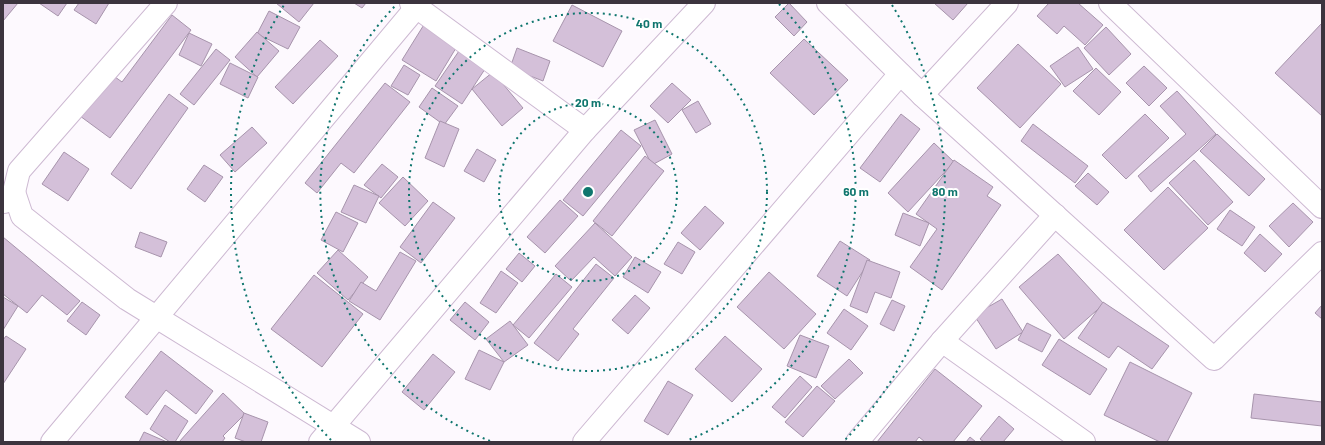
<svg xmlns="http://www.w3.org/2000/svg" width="1325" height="445" viewBox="0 0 1325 445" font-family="Barlow,sans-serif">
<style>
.building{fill:#d4c0d9;stroke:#a794ac}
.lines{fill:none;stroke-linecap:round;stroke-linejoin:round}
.minor-casing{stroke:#cdb9d2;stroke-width:24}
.minor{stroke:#fff;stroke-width:22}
.ring{fill:none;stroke:#0f766e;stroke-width:2;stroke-dasharray:2 4}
.centre{fill:#0f766e;stroke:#fff;stroke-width:2}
.ring-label{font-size:12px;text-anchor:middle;font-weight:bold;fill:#0f766e;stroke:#fff;stroke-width:4;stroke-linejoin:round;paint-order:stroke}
</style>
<rect width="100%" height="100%" fill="#fdf9fe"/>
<g class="building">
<polygon points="3,3 18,3 3,21"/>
<polygon points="39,3 67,3 58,16"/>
<polygon points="79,3 109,3 96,24 74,10"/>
<polygon points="276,3 314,3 299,22"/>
<polygon points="354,3 366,3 362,8"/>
<polygon points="789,3 807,22 794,36 775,17"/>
<polygon points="934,3 968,3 953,20"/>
<polygon points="1049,3 1078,3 1103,25 1085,45 1064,26 1057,34 1037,16"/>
<polygon points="572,5 622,31 603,67 553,41"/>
<polygon points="269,11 300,27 288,49 257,34"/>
<polygon points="172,15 191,30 110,138 80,116 111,74 122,82"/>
<polygon points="425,23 459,43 436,81 402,60"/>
<polygon points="1322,23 1322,116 1275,73"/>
<polygon points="1106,27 1131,54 1109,75 1084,48"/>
<polygon points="257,32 279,51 257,77 235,57"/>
<polygon points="189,33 212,44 201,66 179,55"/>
<polygon points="804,39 848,80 814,115 770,73"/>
<polygon points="320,40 338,56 293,104 275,87"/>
<polygon points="1018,44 1061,84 1020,128 977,88"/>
<polygon points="1078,47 1093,69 1065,87 1050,66"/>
<polygon points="517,48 550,61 543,81 510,68"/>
<polygon points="216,49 230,60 194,105 180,94"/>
<polygon points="459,51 485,69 462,104 435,86"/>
<polygon points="230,63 258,77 248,98 220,84"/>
<polygon points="404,65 420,75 408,95 391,86"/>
<polygon points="1144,66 1167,88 1149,106 1126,83"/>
<polygon points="1096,68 1121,92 1099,115 1073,91"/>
<polygon points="493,72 523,108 502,126 472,89"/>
<polygon points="385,83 410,102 354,173 341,163 317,193 305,183"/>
<polygon points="672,83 691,100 668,123 650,106"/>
<polygon points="432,88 458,106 444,125 419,107"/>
<polygon points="1177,91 1216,134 1151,192 1138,176 1186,134 1160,106"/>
<polygon points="169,94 188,108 131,189 111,174"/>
<polygon points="698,101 711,124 696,133 682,110"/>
<polygon points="901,114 920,129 880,182 860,168"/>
<polygon points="1145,114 1169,138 1126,179 1102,155"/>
<polygon points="655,120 672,154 652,165 634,130"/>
<polygon points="440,121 459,129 444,167 425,158"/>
<polygon points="1033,124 1088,166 1075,183 1021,141"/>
<polygon points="252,127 267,143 235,172 220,155"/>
<polygon points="621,130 641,146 583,216 563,200"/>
<polygon points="1217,134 1265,179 1249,196 1200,151"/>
<polygon points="934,143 954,162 908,212 888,193"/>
<polygon points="477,149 496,160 484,182 464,171"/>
<polygon points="64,152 89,169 68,201 42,184"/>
<polygon points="645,156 664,171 612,236 593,221"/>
<polygon points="954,160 993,187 987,196 1001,205 942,290 910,267 937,229 916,214"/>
<polygon points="1194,160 1233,202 1208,225 1169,183"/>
<polygon points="382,164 398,177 381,198 364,185"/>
<polygon points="204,165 223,177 205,202 187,189"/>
<polygon points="1088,173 1109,192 1097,205 1075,186"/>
<polygon points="403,177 428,201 405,226 379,203"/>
<polygon points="354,185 379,196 366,223 341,212"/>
<polygon points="1168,187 1208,228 1164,270 1124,230"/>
<polygon points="560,200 578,216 545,253 527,237"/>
<polygon points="433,202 455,218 421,263 400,247"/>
<polygon points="1293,203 1313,222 1289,247 1269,226"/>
<polygon points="705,206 724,223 700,250 681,233"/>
<polygon points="1230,210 1255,227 1242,246 1217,229"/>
<polygon points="336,212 358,223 343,252 321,240"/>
<polygon points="903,213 929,223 920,246 895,235"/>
<polygon points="595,223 632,257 615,276 594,257 571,281 555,266"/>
<polygon points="140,232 167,242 161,257 135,247"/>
<polygon points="1260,234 1282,254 1265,272 1244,253"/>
<polygon points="3,237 80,301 67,315 42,295 27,313 3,294"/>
<polygon points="840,241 870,260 847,296 817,276"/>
<polygon points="678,242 695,252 682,274 664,264"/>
<polygon points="338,250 368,277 348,300 317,273"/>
<polygon points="400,252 416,261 380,320 349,301 361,282 376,291"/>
<polygon points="519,253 535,266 522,282 506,269"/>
<polygon points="1058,254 1104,304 1064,339 1019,287"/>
<polygon points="635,257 661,272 648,293 623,277"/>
<polygon points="867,260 900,272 891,298 875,292 867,313 850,306"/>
<polygon points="596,264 614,278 573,329 579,334 558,361 534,343"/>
<polygon points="501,271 518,283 496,313 480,303"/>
<polygon points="769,272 816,314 784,349 737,307"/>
<polygon points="556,274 572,287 529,338 513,325"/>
<polygon points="314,275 363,314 322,367 271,329"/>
<polygon points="635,295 650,308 628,334 612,320"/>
<polygon points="3,297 18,306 3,330"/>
<polygon points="1002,299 1023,332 996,349 974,315"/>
<polygon points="892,300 905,306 894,331 880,324"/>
<polygon points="82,302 100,315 86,335 67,321"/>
<polygon points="465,302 489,322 475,340 450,320"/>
<polygon points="1103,302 1169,346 1152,369 1118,346 1109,358 1078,338"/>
<polygon points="1322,305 1322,319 1315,313"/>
<polygon points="844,309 868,326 851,350 827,333"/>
<polygon points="510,321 528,345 504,362 486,339"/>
<polygon points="1027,323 1051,335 1042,352 1018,340"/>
<polygon points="800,335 829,346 816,378 787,366"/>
<polygon points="6,336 26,349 3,384 3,340"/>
<polygon points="725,336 762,369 732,402 695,369"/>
<polygon points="1059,339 1107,369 1090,395 1042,365"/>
<polygon points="479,350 504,362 490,390 465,379"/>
<polygon points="161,351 213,391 196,414 166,390 147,415 125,397"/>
<polygon points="433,354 455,372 424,410 402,392"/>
<polygon points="849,359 863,373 835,399 821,386"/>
<polygon points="1130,362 1192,393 1167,442 1160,442 1104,415"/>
<polygon points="935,369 982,406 953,442 925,442 919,437 915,442 877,442"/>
<polygon points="800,376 812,387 785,418 772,407"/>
<polygon points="668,381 693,395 668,435 644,421"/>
<polygon points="817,386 835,401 803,437 785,422"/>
<polygon points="223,393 245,414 223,436 225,438 222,442 179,442"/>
<polygon points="1254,394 1322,402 1322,426 1251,418"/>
<polygon points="165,405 188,421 175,442 170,442 150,429"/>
<polygon points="244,413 268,422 261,442 246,442 235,438"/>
<polygon points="999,416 1014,429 1003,442 984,442 980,439"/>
<polygon points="144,432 167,442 139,442"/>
<polygon points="970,437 976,442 966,442"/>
</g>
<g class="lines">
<g class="minor-casing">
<g id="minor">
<polyline points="411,3 585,130"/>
<polyline points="828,3 922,95 1214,359 1322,253"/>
<polyline points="1110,3 1322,207"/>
<polyline points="922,95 1007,3"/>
<polyline points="14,192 22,216 127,299 359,442"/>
<polyline points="4,202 14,192 19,171 166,3"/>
<polyline points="942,341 1084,442"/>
<polyline points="52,442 420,3"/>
<polyline points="320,442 585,130 704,3"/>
<polyline points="584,442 900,74"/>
<polyline points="857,442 942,341 1055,215"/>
</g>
</g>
<use href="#minor" class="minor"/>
</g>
<g class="ring">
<circle cx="588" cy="192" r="89"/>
<circle cx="588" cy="192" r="179"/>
<path d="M490 441A268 268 0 0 1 397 4M779 4A268 268 0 0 1 686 441"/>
<path d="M331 440A357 357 0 0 1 284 5M892 5A357 357 0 0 1 845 440"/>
</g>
<circle cx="588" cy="192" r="6" class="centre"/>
<g class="ring-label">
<text x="649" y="28">40 m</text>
<text x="588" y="107">20 m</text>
<text x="856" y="196">60 m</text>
<text x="945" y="196">80 m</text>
</g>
<rect width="1325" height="445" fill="none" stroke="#3c343e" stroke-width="8"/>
</svg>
